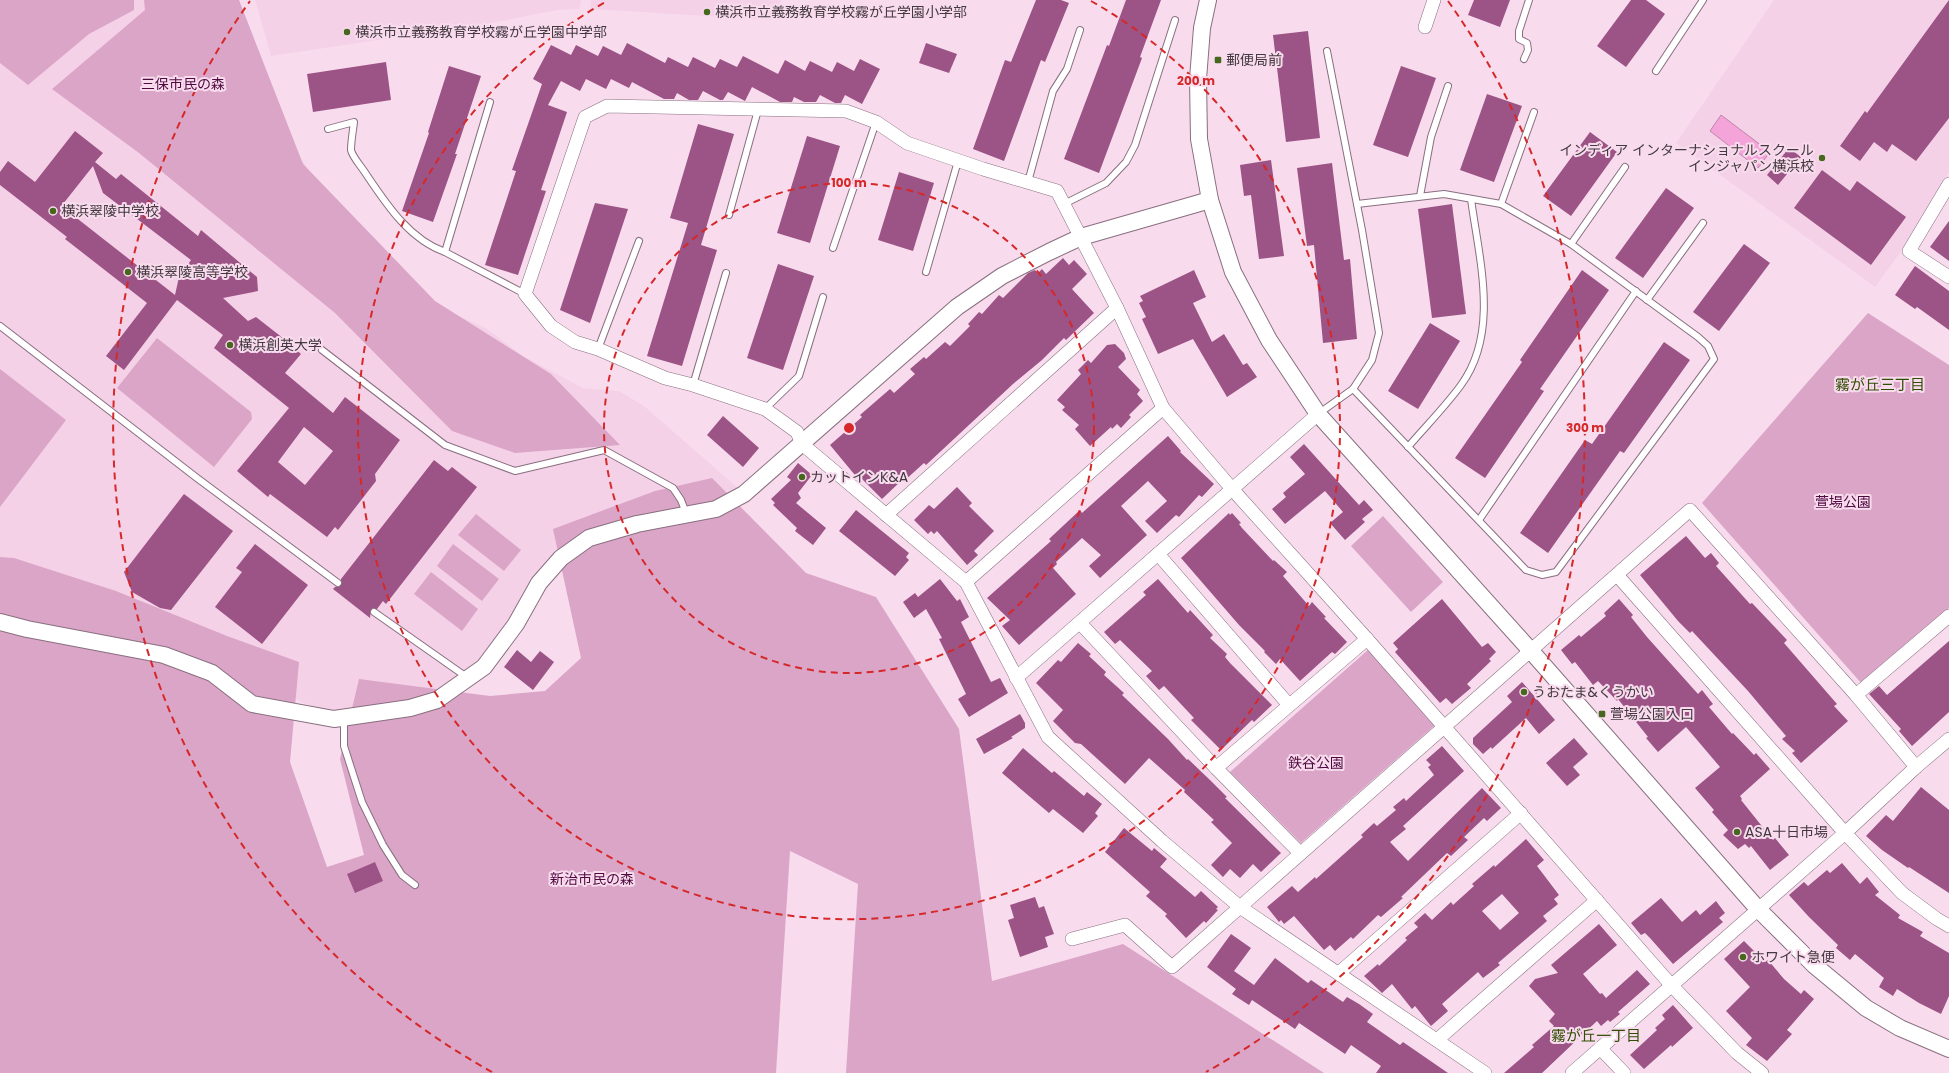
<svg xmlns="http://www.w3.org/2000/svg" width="1949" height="1073" viewBox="0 0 1949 1073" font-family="Poppins,'Noto Sans JP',sans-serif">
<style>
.built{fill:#f5d1e8}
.green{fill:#dba5c8}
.water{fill:#f4a4d9;stroke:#bf84ab}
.building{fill:#9c5385;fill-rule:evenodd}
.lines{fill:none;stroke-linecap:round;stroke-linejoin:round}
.service-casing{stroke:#886f7f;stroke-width:8}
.minor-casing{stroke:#886f7f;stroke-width:14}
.tertiary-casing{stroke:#886f7f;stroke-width:18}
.service{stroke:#fff;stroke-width:6}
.minor{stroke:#fff;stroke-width:13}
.tertiary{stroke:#fff;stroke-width:16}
.ring{fill:none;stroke:#d62828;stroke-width:2;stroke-dasharray:7 5}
.poi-dot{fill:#47671d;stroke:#f8dcee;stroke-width:1.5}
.labels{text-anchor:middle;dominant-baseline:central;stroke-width:4;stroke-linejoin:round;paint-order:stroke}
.poi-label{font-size:14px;fill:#443940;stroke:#f8dcee;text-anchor:start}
.park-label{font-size:14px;fill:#4f093f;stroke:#f8dcee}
.neighbourhood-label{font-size:15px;fill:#314d04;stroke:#f8dcee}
.centre{fill:#d62828;stroke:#f8dcee;stroke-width:2}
.ring-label{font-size:12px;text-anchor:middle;font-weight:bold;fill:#d62828;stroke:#f8dcee;stroke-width:4;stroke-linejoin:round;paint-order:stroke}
</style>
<rect width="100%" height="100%" fill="#f8dcee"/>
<g class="built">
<polygon points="0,0 233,0 284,131 353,241 415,297 486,328 523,356 583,388 619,391 644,406 738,488 728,496 579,534 487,654 444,691 377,706 327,712 301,702 229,655 0,610"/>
<polygon points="255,0 581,0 580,9 558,10 492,23 271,56"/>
<polygon points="591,0 781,0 774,20 590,9"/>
<polygon points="1774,0 1949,0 1949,172 1905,246 1875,287 1676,143"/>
</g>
<g class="green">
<polygon points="0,0 134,0 134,10 89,34 28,85 0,63"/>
<polygon points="144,0 239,0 303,164 435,301 551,374 620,445 515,453 452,431 335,313 139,153 52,89 145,10"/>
<polygon points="1868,313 1949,365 1949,608 1862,684 1702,503"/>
<polygon points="157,338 251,412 252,419 214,467 117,388"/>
<polygon points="0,369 66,420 0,507"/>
<polygon points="712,478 806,573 876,597 959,729 992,981 1123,944 1324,1073 846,1073 858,884 790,851 776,1073 0,1073 0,557 14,558 116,591 227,636 299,662 290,762 327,867 364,855 340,759 359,679 490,696 545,691 581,658 553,529 655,491"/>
<polygon points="476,514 521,550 504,571 458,535"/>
<polygon points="1383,516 1443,582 1411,612 1351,546"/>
<polygon points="453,544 499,579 482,601 437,566"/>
<polygon points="431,572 478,609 462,631 414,594"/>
<polygon points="1369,649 1435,725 1301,843 1230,772"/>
</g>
<polygon class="water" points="1721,115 1770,152 1758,168 1710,131"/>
<g class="building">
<polygon points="1036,0 1061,0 1069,3 1045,62 1041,60 1004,161 973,149 1005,60 1011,62"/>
<polygon points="1126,0 1161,0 1140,57 1142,58 1099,173 1064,159 1107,45 1109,46"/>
<polygon points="1474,0 1510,0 1500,27 1468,15"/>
<polygon points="1631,0 1646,0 1665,14 1626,67 1597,46"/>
<polygon points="1949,0 1949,118 1916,161 1892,144 1887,152 1874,142 1860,161 1840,146 1865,111 1867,113"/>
<polygon points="1308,31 1320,138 1286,142 1273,35"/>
<polygon points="627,43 665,63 668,57 688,67 693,57 715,68 720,59 737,67 743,56 778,74 785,60 805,71 810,61 832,72 837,62 854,71 860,59 880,69 862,104 845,95 841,103 835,103 820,95 816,102 804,102 794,97 792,102 780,102 752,87 745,101 728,92 723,100 720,100 703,91 698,100 689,100 677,93 674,99 664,99 632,82 629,88 611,79 606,89 586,79 580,91 561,81 548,105 567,112 541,190 546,191 518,275 485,265 516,171 512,170 542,84 533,79 551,45 571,55 576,45 598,56 603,46 621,55"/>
<polygon points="926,43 957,54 949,73 919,63"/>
<polygon points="386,62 391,100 313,112 307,74"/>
<polygon points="449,66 481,76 455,154 457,154 433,222 402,211 429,133 428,132"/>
<polygon points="1401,66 1436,78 1408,157 1373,145"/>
<polygon points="1487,94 1522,106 1494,182 1460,170"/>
<polygon points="698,124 734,134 701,245 717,250 682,366 647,356 688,223 670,218"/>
<path d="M75 131 103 153 95 162 116 179 121 174 198 236 201 230 257 277 258 291 223 298 248 321 256 317 279 335 301 354 285 373 333 413 345 397 400 440 375 474 376 481 338 530 335 527 327 537 270 494 268 497 237 471 289 408 214 348 223 335 177 300 124 370 106 356 147 303 65 239 67 237 0 185V172L8 161 35 182ZM93 166 103 193 191 260 179 277 175 295 74 216 76 214 63 204ZM304 427 333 451 305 485 278 462Z"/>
<polygon points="1590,132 1617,152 1571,216 1543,196"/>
<polygon points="807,136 840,146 810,243 777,233"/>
<polygon points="1789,148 1801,157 1778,185 1767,175"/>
<polygon points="1271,160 1284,256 1259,259 1251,195 1244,196 1240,165"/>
<polygon points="1332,163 1344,260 1350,259 1357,339 1323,343 1314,245 1307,246 1297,168"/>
<polygon points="1822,170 1850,191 1857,181 1906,217 1871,265 1794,208"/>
<polygon points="899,172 934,183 913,251 878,240"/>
<polygon points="1666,188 1694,208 1643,278 1615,258"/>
<polygon points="595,203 628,209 590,323 560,310"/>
<polygon points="1452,204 1466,314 1432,318 1418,209"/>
<polygon points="1949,221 1949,261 1930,247"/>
<polygon points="1744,244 1770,263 1719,331 1693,312"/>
<polygon points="1063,258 1069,265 1074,260 1087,274 1072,289 1094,313 1066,340 1064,338 1042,360 1013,384 926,465 924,463 903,482 902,480 882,499 861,478 859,480 830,445 862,417 860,415 890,389 894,393 915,374 910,369 924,357 926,359 945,342 950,346 970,326 968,324 979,312 982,314 999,295 1003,298 1028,273 1035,270 1038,273 1042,269 1046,274"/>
<polygon points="778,264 814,276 783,370 747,358"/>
<polygon points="1915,266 1949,291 1949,330 1917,307 1915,309 1895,295"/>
<polygon points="1194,270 1206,297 1193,303 1212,342 1224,334 1243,365 1247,363 1257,377 1227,397 1193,339 1158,354 1142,319 1146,317 1139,303 1143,301 1140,296"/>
<polygon points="1582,270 1609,290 1540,389 1544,391 1485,478 1455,458 1522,362 1520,360"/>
<polygon points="1430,323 1460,341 1418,409 1388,391"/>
<polygon points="1664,342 1690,360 1624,453 1620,451 1548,553 1520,533 1585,440 1592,444"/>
<polygon points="1115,344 1124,353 1126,359 1118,367 1140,390 1137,394 1143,401 1129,415 1131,417 1121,428 1117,424 1112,429 1111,427 1090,446 1075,429 1079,425 1062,410 1065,407 1057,400 1081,374 1078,370 1088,360 1091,363 1107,345"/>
<polygon points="723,416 759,448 743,467 707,435"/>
<polygon points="1168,436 1181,451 1180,452 1214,484 1202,497 1199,495 1179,517 1176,515 1157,533 1145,521 1167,501 1148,481 1121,506 1147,535 1100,578 1089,566 1101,555 1082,538 1056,562 1057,564 1053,568 1076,594 1019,645 1002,626 1010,620 987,598 1051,541 1049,539 1080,510 1082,513"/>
<polygon points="1304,444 1359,505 1364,500 1373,510 1362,519 1365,522 1345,540 1330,523 1343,512 1325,491 1285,524 1272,509 1286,497 1283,493 1305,474 1290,457"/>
<polygon points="434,460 448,471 452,467 477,487 386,604 383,601 377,609 371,609 370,618 333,589 335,587 341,586 341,579"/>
<polygon points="798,463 812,475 798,493 801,498 796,503 826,528 813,545 795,531 797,528 773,505 775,503 771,499 791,480 787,477"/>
<polygon points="957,487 972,503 969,506 994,531 974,551 978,555 967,565 937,531 934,534 931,531 928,534 914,520 929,505 934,509"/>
<polygon points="184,494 233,531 171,610 160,608 132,592 124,572"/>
<polygon points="856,510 909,553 906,557 909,560 895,576 839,531"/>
<polygon points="1229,513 1230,515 1232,513 1241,523 1239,524 1242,528 1273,561 1274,560 1287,572 1283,576 1309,606 1312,602 1326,617 1324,618 1347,642 1335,654 1332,652 1300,681 1280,659 1276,664 1264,652 1265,651 1239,625 1181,558"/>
<polygon points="1686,536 1705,558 1711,553 1719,563 1716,566 1750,604 1752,603 1787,640 1784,643 1837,704 1834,706 1848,721 1801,763 1792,753 1795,751 1782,739 1786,736 1748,691 1692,631 1690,633 1678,621 1640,575"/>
<polygon points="255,544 308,585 262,644 215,607 242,572 236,568"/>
<polygon points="940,579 957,601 960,599 969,617 961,622 991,682 1000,678 1008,693 969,717 958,699 966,694 939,639 942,638 926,609 914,618 903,602 915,593 918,597"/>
<polygon points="1158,579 1188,613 1190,610 1213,635 1210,638 1227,654 1225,657 1230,663 1272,705 1254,722 1252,720 1221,750 1191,720 1194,718 1164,686 1159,690 1146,676 1152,671 1120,640 1115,644 1104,632 1146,595 1143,592"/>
<polygon points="1442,599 1482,647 1488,643 1496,652 1489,659 1491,661 1467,684 1471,688 1452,704 1446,698 1440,703 1395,652 1398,649 1393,643"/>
<polygon points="1619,599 1633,615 1631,617 1647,637 1698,694 1702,690 1713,704 1709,707 1732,734 1733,733 1754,755 1756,753 1770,769 1740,796 1742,799 1741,800 1773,840 1775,838 1789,855 1770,870 1751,846 1749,848 1745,844 1738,849 1723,835 1728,830 1712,812 1714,810 1695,788 1720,767 1686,727 1658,752 1646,738 1648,737 1618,699 1617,701 1598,681 1593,685 1575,662 1572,664 1561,650 1579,635 1581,637 1606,616 1604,613"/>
<polygon points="1949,641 1949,712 1912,746 1899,731 1901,729 1869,694 1879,686 1887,695"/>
<polygon points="1078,643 1091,654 1089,656 1106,672 1104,675 1124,693 1122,695 1168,739 1187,760 1188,759 1210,780 1227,797 1225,798 1281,853 1261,872 1253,864 1240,878 1230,869 1223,877 1211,865 1232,843 1211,822 1214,820 1184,792 1185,790 1149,758 1125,784 1081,744 1075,743 1053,721 1063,710 1036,683 1058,660 1061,662"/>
<polygon points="517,650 531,662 540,651 554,662 533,690 504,667"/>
<polygon points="1522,682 1555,720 1539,734 1526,718 1492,749 1491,747 1483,754 1473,744 1473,738 1512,702 1507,696"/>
<polygon points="1020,714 1025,723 1025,728 1011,737 1013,738 984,754 976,739"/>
<polygon points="1574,738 1588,754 1573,767 1580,775 1567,786 1546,763"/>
<polygon points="1442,746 1464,771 1403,826 1406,829 1390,842 1408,861 1482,788 1501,808 1487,821 1484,818 1464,837 1468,840 1451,856 1447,853 1401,897 1403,898 1381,917 1378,915 1353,939 1351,937 1335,951 1330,945 1324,950 1294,916 1284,924 1281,920 1279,922 1267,907 1292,886 1298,892 1315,877 1316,879 1363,837 1361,835 1374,823 1377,826 1396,810 1393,807 1404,798 1406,801 1434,775 1428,767 1431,765 1426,760"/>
<polygon points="1023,748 1052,773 1054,771 1084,796 1087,792 1102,804 1095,813 1098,816 1083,833 1053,809 1049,813 1002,773"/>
<polygon points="1921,787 1949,810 1949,893 1909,867 1908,868 1882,850 1866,836 1886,815 1893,821"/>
<polygon points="1124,828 1152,851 1154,848 1167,859 1160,867 1195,897 1201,891 1218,907 1216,909 1218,910 1206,923 1204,921 1186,938 1165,916 1167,914 1146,896 1150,892 1105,852"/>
<path d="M1526 839 1544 860 1537 866 1559 895 1554 899 1558 904 1543 916 1547 921 1498 963 1500 965 1483 978 1478 972 1442 1004 1448 1011 1431 1026 1415 1006 1412 1009 1392 984 1382 993 1364 976 1378 964 1379 966 1407 940 1405 938 1418 927 1414 923 1425 913 1432 920 1451 902 1453 905 1474 886 1472 884 1494 865 1495 867ZM1502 894 1519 913 1500 930 1482 911Z"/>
<polygon points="375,862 383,881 355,893 347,874"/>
<polygon points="1842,863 1860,884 1867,877 1879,892 1875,895 1900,915 1898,918 1923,932 1920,936 1949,953 1949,996 1941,1014 1919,1003 1897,989 1893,996 1879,987 1884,978 1855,954 1850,960 1836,948 1838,945 1809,917 1789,895 1804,882 1808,886 1827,870 1830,873"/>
<polygon points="1035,897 1039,908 1044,906 1054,934 1045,937 1048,947 1020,957 1008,920 1014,918 1010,905"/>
<polygon points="1661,898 1682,922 1696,910 1700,915 1716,901 1725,913 1719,918 1723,922 1673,964 1650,938 1645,933 1641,935 1631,923"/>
<polygon points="1599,924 1617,945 1583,974 1600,994 1602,993 1606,998 1637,970 1650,984 1618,1012 1620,1014 1610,1022 1608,1020 1601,1026 1597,1021 1542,1073 1504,1073 1534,1047 1532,1045 1554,1026 1549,1021 1555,1014 1529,986 1535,979 1558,973 1551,965"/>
<polygon points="1231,934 1251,948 1234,971 1254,985 1275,958 1308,983 1311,980 1343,1002 1347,997 1359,1004 1373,1014 1367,1022 1400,1045 1403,1042 1448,1073 1376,1073 1381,1066 1351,1045 1345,1054 1299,1023 1295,1029 1252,1000 1249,1005 1232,994 1236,989 1207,967"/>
<polygon points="1744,941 1765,962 1768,960 1784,979 1801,994 1804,990 1814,999 1787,1030 1792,1034 1767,1061 1746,1045 1752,1038 1726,1011 1750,987 1724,959"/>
<polygon points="1673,1005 1693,1028 1672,1047 1671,1045 1644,1069 1630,1055 1657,1030 1655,1028 1665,1019 1662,1015"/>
</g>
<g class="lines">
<g class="service-casing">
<g id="service">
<polyline points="1524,59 1528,50 1527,43 1519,39 1519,31 1529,0"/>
<polyline points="1656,71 1703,0"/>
<polyline points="490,102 445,252 525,294"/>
<path d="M328 129 354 122C353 131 351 141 351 150 352 156 360 165 364 171 385 202 408 239 445 252"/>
<polyline points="1028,182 1053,91 1067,69 1080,30"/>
<polyline points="1420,196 1431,137 1448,86"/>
<polyline points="1064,204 1106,183 1126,162 1135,145 1175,20"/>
<polyline points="1501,204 1534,112"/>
<polyline points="729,215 758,110"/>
<polyline points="1571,244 1625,167"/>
<polyline points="833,248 876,122"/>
<polyline points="926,272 958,161"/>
<polyline points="1647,300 1703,223"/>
<polyline points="0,326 197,478 338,583"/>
<polyline points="598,349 639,241"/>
<polyline points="322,350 445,445 515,471 604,450 673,488 681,500 686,513"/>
<polyline points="693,385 726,273"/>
<polyline points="1353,389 1526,570 1542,575 1556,572 1714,359 1708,346 1698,337 1571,244 1501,204 1444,194 1357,204"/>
<polyline points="765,409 799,376 823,297"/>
<polyline points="1318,414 1353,389 1372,360 1379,333 1362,230 1327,51"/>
<path d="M1408 447C1425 427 1445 407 1461 385 1500 332 1479 259 1471 199"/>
<polyline points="1479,520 1636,291"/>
<polyline points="374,612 468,678"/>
<polyline points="344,718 344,746 362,802 383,845 402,875 415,885"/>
</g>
</g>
<g class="minor-casing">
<g id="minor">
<polyline points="1425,27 1434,0"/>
<polyline points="1949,184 1909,251 1949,277"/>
<polyline points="886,515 1117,308"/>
<polyline points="1158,554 1289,705"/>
<polyline points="1617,575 1845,833 1902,893 1937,919 1949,926"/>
<polyline points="966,582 1163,408"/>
<polyline points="1080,623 1216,768 1300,853"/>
<polyline points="1016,678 1318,414"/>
<polyline points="1856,695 1949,616"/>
<polyline points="1216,768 1367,639"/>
<polyline points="1072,939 1125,925 1172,967 1690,510 1856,695 1916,767"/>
<polyline points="1339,973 1521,813"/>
<polyline points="1437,1040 1597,900"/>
<polyline points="1600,1048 1624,1073"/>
<polyline points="1485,1073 1240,907 1162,841 1048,737 966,582 802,444 797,432 765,409 693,385 665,378 598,349 575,342 551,326 525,294 585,117 607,106 846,111 876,122 907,143 983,169 1057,191 1117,308 1163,408 1233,490 1367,639 1672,986 1737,1053 1762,1073"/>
<polyline points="1572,1073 1845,833 1916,767 1949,739"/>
</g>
</g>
<g class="tertiary-casing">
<g id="tertiary">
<polyline points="1208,0 1202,28 1198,79 1199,139 1210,200 1233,272 1269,340 1318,414 1531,651 1758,909 1814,965 1866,1008 1900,1028 1949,1049"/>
<polyline points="0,622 27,629 164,655 212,673 252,704 334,719 410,708 437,700 484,667 516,624 539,583 561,558 589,538 637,524 716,509 744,494 957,307 1002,276 1049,252 1081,237 1210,200"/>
</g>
</g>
<use href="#service" class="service"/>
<use href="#minor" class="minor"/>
<use href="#tertiary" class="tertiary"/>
</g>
<g class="ring">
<circle cx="849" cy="428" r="245"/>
<path d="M1091 1A491 491 0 1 1 607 1"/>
<path d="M492 1072A736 736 0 0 1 250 1M1448 1A736 736 0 0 1 1206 1072"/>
</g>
<g class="poi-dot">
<circle cx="707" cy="12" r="4"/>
<circle cx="347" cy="32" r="4"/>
<rect x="1214" y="56" width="8" height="8" rx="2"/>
<circle cx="1822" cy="158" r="4"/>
<circle cx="53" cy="211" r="4"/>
<circle cx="128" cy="272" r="4"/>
<circle cx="230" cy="345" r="4"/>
<circle cx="802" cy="477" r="4"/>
<circle cx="1524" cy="692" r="4"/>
<rect x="1598" y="710" width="8" height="8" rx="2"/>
<circle cx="1737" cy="832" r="4"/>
<circle cx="1743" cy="957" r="4"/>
</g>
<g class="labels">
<g class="poi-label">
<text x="715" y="12">横浜市立義務教育学校霧が丘学園小学部</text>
<text x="355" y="32">横浜市立義務教育学校霧が丘学園中学部</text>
<text x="1226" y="60">郵便局前</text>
<text x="1814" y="150" text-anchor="end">インディア インターナショナルスクール<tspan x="1814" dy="16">インジャパン横浜校</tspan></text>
<text x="61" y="211">横浜翠陵中学校</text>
<text x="136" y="272">横浜翠陵高等学校</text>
<text x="238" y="345">横浜創英大学</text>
<text x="810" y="477">カットインK&amp;A</text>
<text x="1532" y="692">うおたま&amp;くうかい</text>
<text x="1610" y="714">萱場公園入口</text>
<text x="1745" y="832">ASA十日市場</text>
<text x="1751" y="957">ホワイト急便</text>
</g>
<g class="park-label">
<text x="183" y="84">三保市民の森</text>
<text x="1843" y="502">萱場公園</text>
<text x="1316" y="763">鉄谷公園</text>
<text x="592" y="879">新治市民の森</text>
</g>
<g class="neighbourhood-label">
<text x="1880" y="384">霧が丘三丁目</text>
<text x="1596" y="1035">霧が丘一丁目</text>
</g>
</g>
<circle cx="849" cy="428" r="6" class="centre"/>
<g class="ring-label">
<text x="1196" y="85">200 m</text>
<text x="849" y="187">100 m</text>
<text x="1585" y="432">300 m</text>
</g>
</svg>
